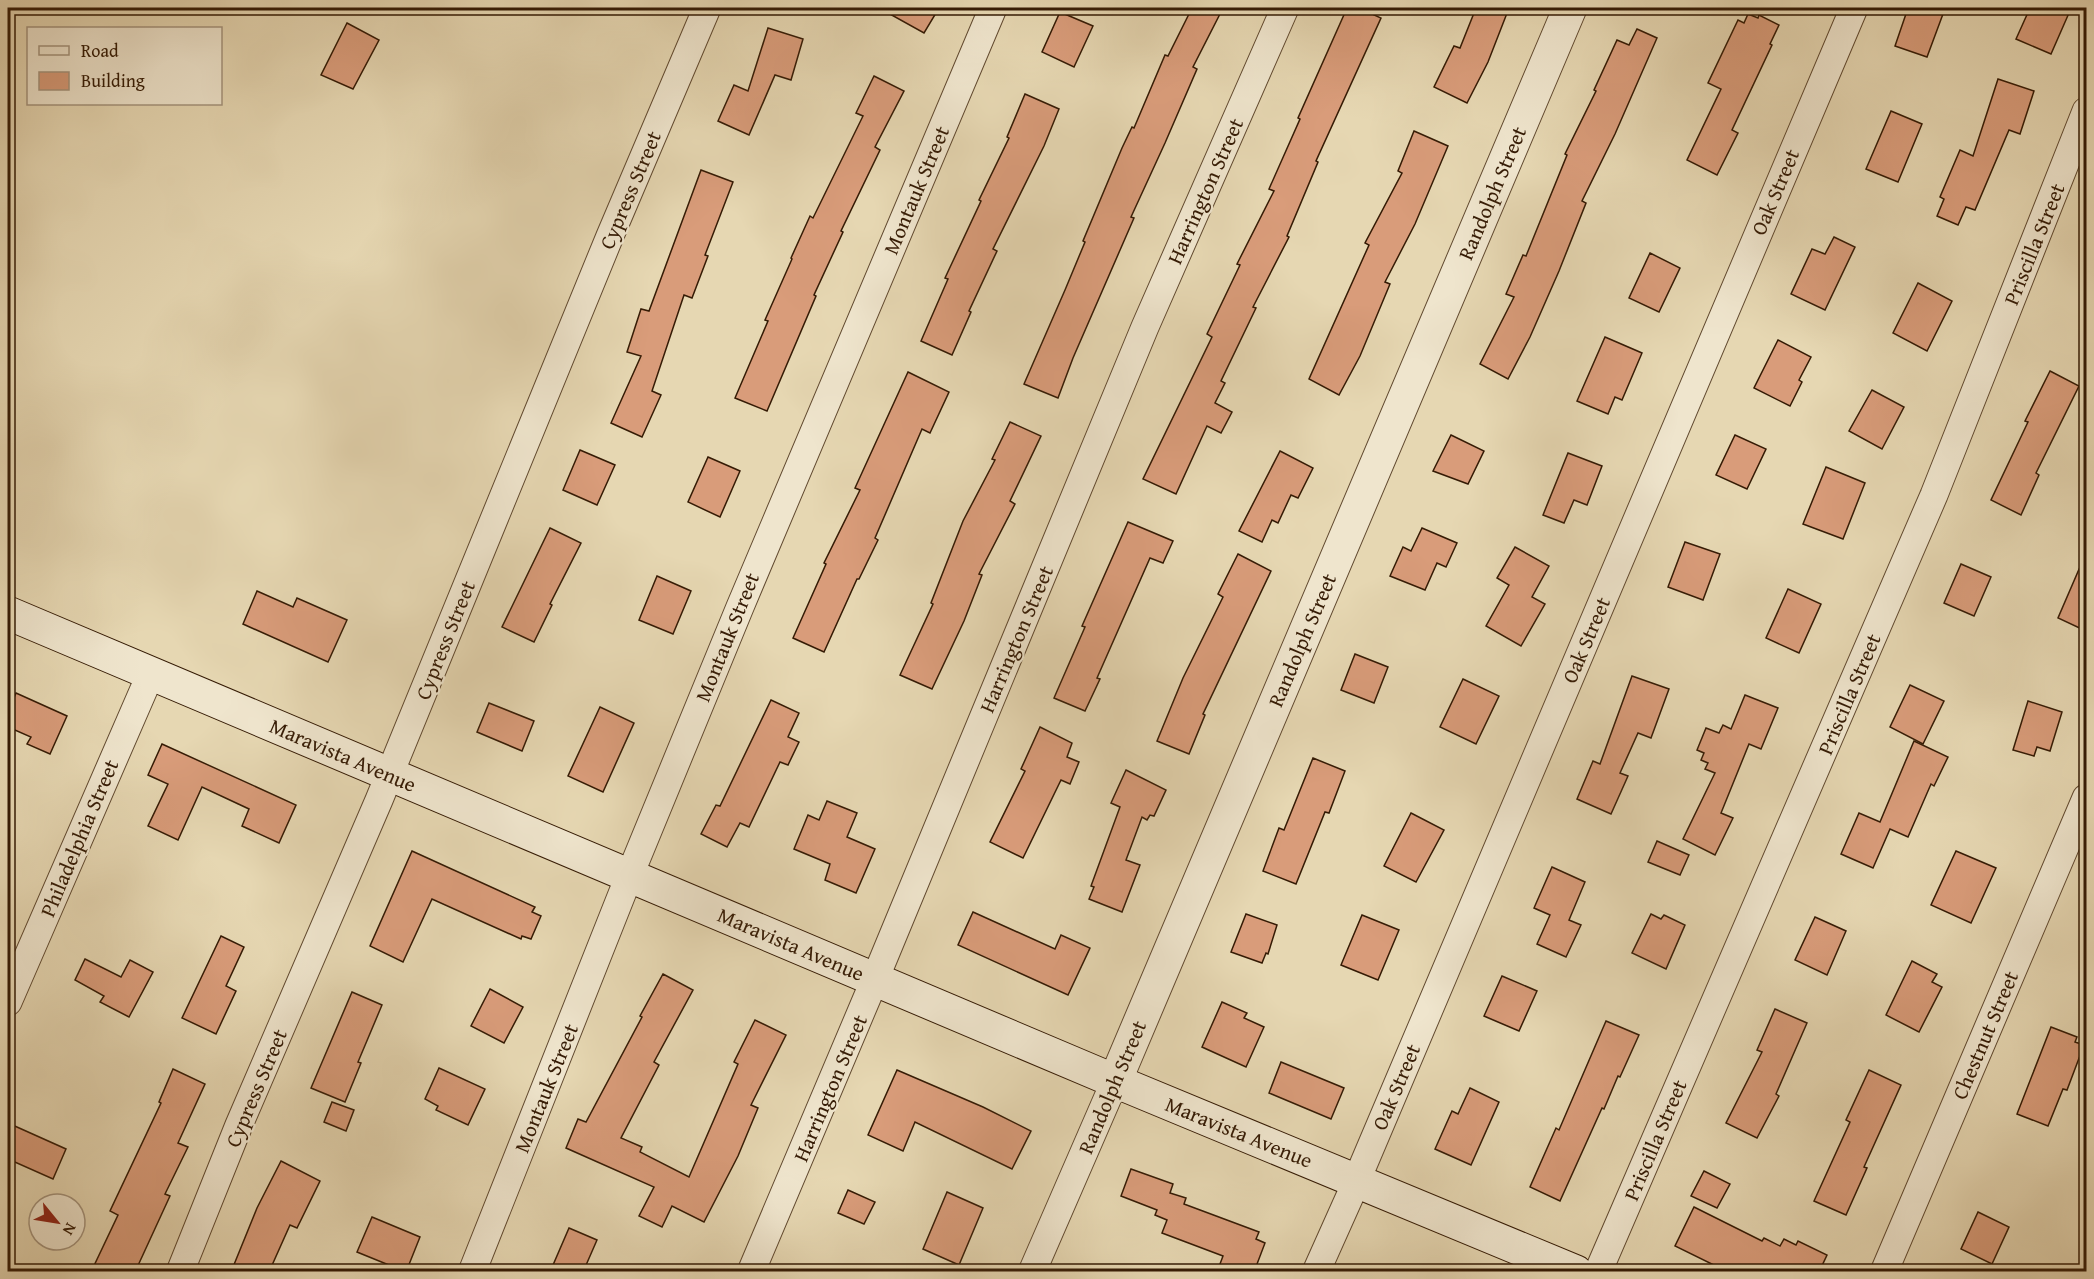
<svg xmlns="http://www.w3.org/2000/svg" width="2094" height="1279" viewBox="0 0 2094 1279" font-family="'Gentium Book Plus',serif">
<style>
.building{fill:#d99c7a;stroke:#351b05;stroke-width:1.5}
.lines{fill:none;stroke-linecap:round;stroke-linejoin:round}
.minor-casing{stroke:#614a30;stroke-width:29}
.tertiary-casing{stroke:#614a30;stroke-width:35}
.secondary-casing{stroke:#351b05;stroke-width:35}
.minor{stroke:#efe5cd;stroke-width:27}
.tertiary{stroke:#efe5cd;stroke-width:33}
.secondary{stroke:#efe5cd;stroke-width:33}
.labels{text-anchor:middle;dominant-baseline:central;stroke-width:4.5;stroke-linejoin:round;paint-order:stroke}
.street-label{font-size:21px;fill:#351b05;stroke:#efe5cd}
</style>
<rect width="100%" height="100%" fill="#e6d7b2"/>
<filter id="stains"><feTurbulence type="fractalNoise" baseFrequency=".00333" numOctaves="4"/><feColorMatrix values="0 0 0 0 .2 0 0 0 0 .09 0 0 0 0 .02 0 0 0 .5 -.17"/></filter>
<radialGradient id="worn" r=".72"><stop offset=".6" stop-color="#630" stop-opacity="0"/><stop offset="1" stop-color="#630" stop-opacity=".3"/></radialGradient>
<g class="building">
<polygon points="879,8 939,8 924,33"/>
<polygon points="1192,8 1223,8 1193,67 1197,69 1165,143 1131,217 1134,218 1073,358 1058,398 1024,384 1065,290 1085,242 1083,241 1122,148 1132,127 1134,128 1165,55 1168,56"/>
<polygon points="1347,8 1359,8 1381,18 1316,161 1318,162 1287,236 1289,237 1253,307 1256,308 1221,381 1225,383 1215,403 1232,412 1221,433 1207,426 1176,494 1143,479 1212,337 1207,334 1240,265 1237,264 1274,191 1269,189 1300,119 1298,118"/>
<polygon points="1476,8 1509,8 1488,62 1467,103 1434,87 1454,46 1460,48"/>
<polygon points="1908,8 1926,8 1943,14 1927,57 1895,46"/>
<polygon points="2030,8 2056,8 2069,13 2051,54 2016,39"/>
<polygon points="1060,12 1093,26 1074,67 1042,52"/>
<polygon points="1748,14 1758,18 1759,15 1779,25 1770,44 1772,45 1732,130 1738,133 1717,175 1687,160 1721,89 1708,83 1738,20 1744,23"/>
<polygon points="347,23 379,40 353,89 321,75"/>
<polygon points="768,28 803,39 791,80 775,75 749,135 718,121 734,85 748,91"/>
<polygon points="1637,29 1657,38 1615,134 1582,201 1586,203 1559,271 1530,337 1508,379 1480,364 1514,297 1506,294 1523,255 1526,256 1567,155 1565,154 1596,91 1594,90 1617,40 1629,45"/>
<polygon points="874,76 904,91 875,147 880,150 841,231 843,232 814,295 816,296 767,411 735,398 768,321 765,320 792,259 791,258 810,216 813,218 863,116 856,113"/>
<polygon points="1998,79 2034,91 2020,134 2009,130 1975,210 1966,207 1958,225 1937,216 1944,199 1940,197 1960,150 1973,156"/>
<polygon points="1025,94 1059,109 1044,146 993,249 997,251 969,311 971,312 952,355 921,341 948,279 945,278 981,201 979,200 1009,138 1007,137"/>
<polygon points="1891,111 1922,124 1898,182 1866,169"/>
<polygon points="1414,131 1448,146 1415,224 1385,282 1390,284 1360,356 1339,395 1309,379 1369,245 1365,243 1402,173 1398,171"/>
<polygon points="701,170 733,182 705,255 708,256 692,298 684,295 652,391 661,395 642,437 611,423 641,356 627,352 641,309 649,311"/>
<polygon points="1834,237 1855,247 1825,310 1791,294 1812,249 1825,254"/>
<polygon points="1650,253 1680,268 1659,312 1629,298"/>
<polygon points="1918,283 1952,301 1927,351 1893,333"/>
<polygon points="1605,337 1642,353 1622,400 1615,397 1608,414 1577,401"/>
<polygon points="1778,340 1811,357 1799,380 1802,382 1790,406 1754,388"/>
<polygon points="2050,371 2079,386 2036,473 2039,475 2021,515 1991,500 2028,422 2025,421"/>
<polygon points="908,372 949,392 930,433 922,429 875,538 878,540 859,579 857,579 824,652 793,638 826,564 824,563 860,490 855,488"/>
<polygon points="1872,390 1904,407 1882,449 1849,431"/>
<polygon points="1010,422 1041,436 1010,501 1015,504 979,574 982,575 964,621 932,689 900,675 933,604 931,603 963,521 995,460 992,459"/>
<polygon points="1451,435 1484,451 1468,484 1433,471"/>
<polygon points="1735,435 1766,449 1747,489 1716,475"/>
<polygon points="580,450 615,465 597,505 563,490"/>
<polygon points="1280,451 1313,468 1298,498 1291,495 1278,523 1272,520 1262,542 1239,531"/>
<polygon points="1568,453 1602,466 1587,505 1574,500 1564,523 1543,515"/>
<polygon points="708,457 740,471 720,517 688,502"/>
<polygon points="1826,467 1865,483 1843,539 1803,524"/>
<polygon points="1128,522 1173,541 1163,563 1150,558 1097,678 1100,679 1085,711 1054,698 1085,627 1082,626"/>
<polygon points="550,528 581,543 550,604 552,605 534,642 502,627"/>
<polygon points="1422,528 1457,543 1446,567 1437,563 1425,590 1390,576 1403,547 1411,551"/>
<polygon points="1685,542 1720,554 1703,600 1668,587"/>
<polygon points="1515,547 1549,566 1532,597 1545,604 1521,646 1486,626 1509,585 1497,578"/>
<polygon points="2086,553 2086,631 2058,618"/>
<polygon points="1238,554 1271,571 1203,714 1205,715 1189,754 1157,741 1183,678 1223,597 1218,594"/>
<polygon points="1961,564 1991,577 1974,616 1944,603"/>
<polygon points="657,576 691,591 673,634 639,620"/>
<polygon points="1788,589 1821,604 1799,653 1766,638"/>
<polygon points="257,591 293,607 297,598 347,620 328,662 243,624"/>
<polygon points="1355,654 1388,667 1374,703 1341,690"/>
<polygon points="1632,676 1669,689 1651,738 1638,733 1620,773 1628,776 1611,814 1577,799 1593,761 1600,764"/>
<polygon points="1463,679 1499,696 1476,744 1440,727"/>
<polygon points="1910,685 1944,701 1923,744 1890,727"/>
<polygon points="16,693 67,716 50,754 27,744 31,737 8,727 8,712"/>
<polygon points="1745,695 1778,708 1761,749 1749,744 1721,813 1733,818 1715,855 1683,839 1715,773 1705,769 1708,763 1701,760 1704,753 1697,750 1706,728 1719,733 1723,725 1731,729"/>
<polygon points="771,700 799,713 788,737 799,742 788,765 780,762 749,827 740,823 727,847 701,834 716,805 720,806"/>
<polygon points="2028,701 2062,712 2050,751 2037,747 2034,756 2013,750"/>
<polygon points="489,703 534,721 522,751 477,732"/>
<polygon points="600,707 634,723 603,792 568,776"/>
<polygon points="1040,727 1072,743 1067,757 1079,762 1070,784 1061,780 1023,858 990,842 1025,771 1021,769"/>
<polygon points="1914,741 1948,757 1934,786 1931,784 1908,837 1890,829 1873,868 1841,854 1859,813 1880,822"/>
<polygon points="162,744 296,805 279,843 242,826 249,809 202,787 178,840 148,826 168,784 148,775"/>
<polygon points="1313,758 1345,771 1329,813 1325,812 1296,884 1263,871 1279,828 1284,830"/>
<polygon points="1126,770 1166,790 1154,816 1150,815 1147,820 1142,817 1126,860 1140,865 1122,912 1089,899 1094,887 1091,886 1120,807 1111,803"/>
<polygon points="827,801 857,813 847,837 875,849 856,893 825,880 830,864 794,849 808,815 819,820"/>
<polygon points="1411,813 1444,830 1416,882 1384,866"/>
<polygon points="1657,841 1689,855 1680,875 1648,862"/>
<polygon points="412,851 535,907 532,912 541,916 531,939 522,936 521,939 432,899 403,962 370,946"/>
<polygon points="1956,851 1996,868 1971,923 1931,905"/>
<polygon points="1552,867 1585,882 1569,920 1581,925 1566,957 1537,944 1550,915 1534,908"/>
<polygon points="973,912 1055,949 1061,935 1090,948 1068,995 958,945"/>
<polygon points="1246,914 1277,925 1268,954 1266,953 1262,963 1231,952"/>
<polygon points="1651,914 1661,919 1664,915 1685,925 1666,969 1632,953"/>
<polygon points="1362,915 1399,930 1378,980 1341,965"/>
<polygon points="1815,917 1846,931 1827,975 1795,960"/>
<polygon points="221,936 244,947 226,986 236,991 216,1034 182,1018"/>
<polygon points="85,959 121,977 130,960 153,972 129,1017 100,1002 104,996 75,980"/>
<polygon points="1912,961 1937,974 1932,982 1942,987 1919,1032 1886,1015"/>
<polygon points="663,974 693,990 654,1062 659,1065 621,1138 642,1147 640,1152 689,1177 738,1064 734,1062 755,1020 786,1035 751,1105 758,1108 738,1156 704,1222 672,1206 662,1227 639,1216 654,1187 566,1148 578,1119 586,1122 642,1017 640,1016"/>
<polygon points="1502,976 1537,991 1519,1031 1484,1016"/>
<polygon points="490,989 523,1007 504,1043 471,1026"/>
<polygon points="352,992 382,1005 358,1062 361,1063 345,1102 311,1088"/>
<polygon points="1222,1002 1247,1013 1244,1018 1264,1027 1246,1067 1202,1047"/>
<polygon points="1775,1009 1807,1023 1776,1094 1779,1096 1757,1138 1726,1123 1762,1052 1757,1050"/>
<polygon points="1606,1021 1639,1035 1620,1077 1618,1076 1604,1109 1602,1108 1560,1201 1530,1187 1556,1128 1559,1130"/>
<polygon points="2051,1027 2077,1037 2075,1042 2084,1045 2067,1090 2063,1089 2048,1126 2017,1114"/>
<polygon points="1281,1062 1344,1088 1331,1119 1269,1093"/>
<polygon points="439,1068 485,1089 468,1125 436,1110 438,1106 425,1099"/>
<polygon points="173,1069 205,1084 178,1143 188,1147 165,1194 170,1196 135,1272 91,1272 118,1215 110,1211 161,1103 159,1102"/>
<polygon points="897,1070 983,1107 1031,1131 1012,1169 915,1122 903,1151 868,1135"/>
<polygon points="1869,1070 1901,1085 1864,1167 1867,1168 1846,1215 1814,1201 1850,1122 1846,1120"/>
<polygon points="1470,1088 1499,1102 1471,1165 1435,1149 1452,1111 1458,1114"/>
<polygon points="332,1102 354,1110 346,1131 324,1122"/>
<polygon points="8,1123 66,1149 53,1179 8,1159"/>
<polygon points="281,1161 320,1181 297,1228 290,1225 269,1272 231,1272 257,1208"/>
<polygon points="1131,1169 1173,1184 1170,1193 1186,1198 1184,1204 1259,1232 1256,1239 1265,1243 1254,1272 1217,1272 1223,1256 1162,1233 1167,1220 1155,1215 1157,1210 1121,1196"/>
<polygon points="1704,1171 1730,1184 1717,1208 1691,1196"/>
<polygon points="848,1190 875,1202 864,1224 838,1213"/>
<polygon points="947,1192 983,1208 959,1265 923,1249"/>
<polygon points="1694,1207 1762,1241 1764,1238 1780,1246 1784,1239 1796,1245 1798,1241 1827,1255 1819,1272 1728,1272 1675,1246"/>
<polygon points="1978,1212 2009,1227 1992,1264 1961,1249"/>
<polygon points="372,1217 420,1237 406,1272 357,1252"/>
<polygon points="569,1228 597,1240 583,1272 550,1272"/>
</g>
<g class="lines">
<g class="minor-casing">
<g id="minor">
<polyline points="8,1002 151,673"/>
<polyline points="180,1272 239,1125 379,800 610,236 707,8"/>
<polyline points="472,1272 622,894 740,607 993,8"/>
<polyline points="751,1272 875,979 1145,327 1285,8"/>
<polyline points="1032,1272 1115,1081"/>
<polyline points="1316,1272 1350,1196 1854,8"/>
<polyline points="1598,1272 1934,495 2086,111"/>
<polyline points="1884,1272 2086,798"/>
</g>
</g>
<g class="tertiary-casing">
<polyline id="tertiary" points="1115,1081 1570,8"/>
</g>
<g class="secondary-casing">
<polyline id="secondary" points="8,613 1115,1081 1576,1272"/>
</g>
<use href="#minor" class="minor"/>
<use href="#tertiary" class="tertiary"/>
<use href="#secondary" class="secondary"/>
</g>
<g class="labels">
<g class="street-label">
<text transform="translate(630 190) rotate(-67)">Cypress Street</text>
<text transform="translate(916 190) rotate(-67)">Montauk Street</text>
<text transform="translate(1205 191) rotate(-66)">Harrington Street</text>
<text transform="translate(1775 192) rotate(-67)">Oak Street</text>
<text transform="translate(1492 193) rotate(-67)">Randolph Street</text>
<text transform="translate(2034 244) rotate(-68)">Priscilla Street</text>
<text transform="translate(727 637) rotate(-68)">Montauk Street</text>
<text transform="translate(1016 639) rotate(-67)">Harrington Street</text>
<text transform="translate(445 640) rotate(-68)">Cypress Street</text>
<text transform="translate(1302 640) rotate(-67)">Randolph Street</text>
<text transform="translate(1586 640) rotate(-67)">Oak Street</text>
<text transform="translate(1849 694) rotate(-67)">Priscilla Street</text>
<text transform="translate(343 755) rotate(23)">Maravista Avenue</text>
<text transform="translate(79 838) rotate(-67)">Philadelphia Street</text>
<text transform="translate(791 944) rotate(23)">Maravista Avenue</text>
<text transform="translate(1985 1035) rotate(-67)">Chestnut Street</text>
<text transform="translate(1112 1087) rotate(-67)">Randolph Street</text>
<text transform="translate(1396 1087) rotate(-67)">Oak Street</text>
<text transform="translate(256 1088) rotate(-67)">Cypress Street</text>
<text transform="translate(546 1088) rotate(-68)">Montauk Street</text>
<text transform="translate(830 1088) rotate(-67)">Harrington Street</text>
<text transform="translate(1239 1132) rotate(22)">Maravista Avenue</text>
<text transform="translate(1655 1140) rotate(-67)">Priscilla Street</text>
</g>
</g>
<rect width="2094" height="1279" fill="none" stroke="#e6d7b2" stroke-width="30"/>
<rect x="9" y="9" width="2076" height="1261" fill="none" stroke="#351b05" stroke-width="3"/>
<rect x="15" y="15" width="2064" height="1249" fill="none" stroke="#351b05" stroke-width="1.5"/>
<rect x="27" y="27" width="195" height="78" fill="#efe5cd" stroke="#a5947d" stroke-width="1.5"/>
<rect x="39" y="46" width="30" height="9" fill="#efe5cd" stroke="#a5947d" stroke-width="1.5"/>
<text x="81" y="57" font-size="18" fill="#351b05">Road</text>
<rect x="39" y="72" width="30" height="18" fill="#d99c7a" stroke="#a5947d" stroke-width="1.5"/>
<text x="81" y="87" font-size="18" fill="#351b05">Building</text>
<g transform="translate(57 1222) rotate(120)"><circle r="28" fill="#efe5cd" stroke="#a5947d" stroke-width="1.5"/>
<path d="M0-4.5L10 22L0 15L-10 22Z" fill="#8f2418"/>
<text y="-9" font-size="16" font-weight="bold" text-anchor="middle" fill="#351b05">N</text>
</g>
<rect width="100%" height="100%" filter="url(#stains)"/>
<rect width="100%" height="100%" fill="url(#worn)"/>
</svg>
